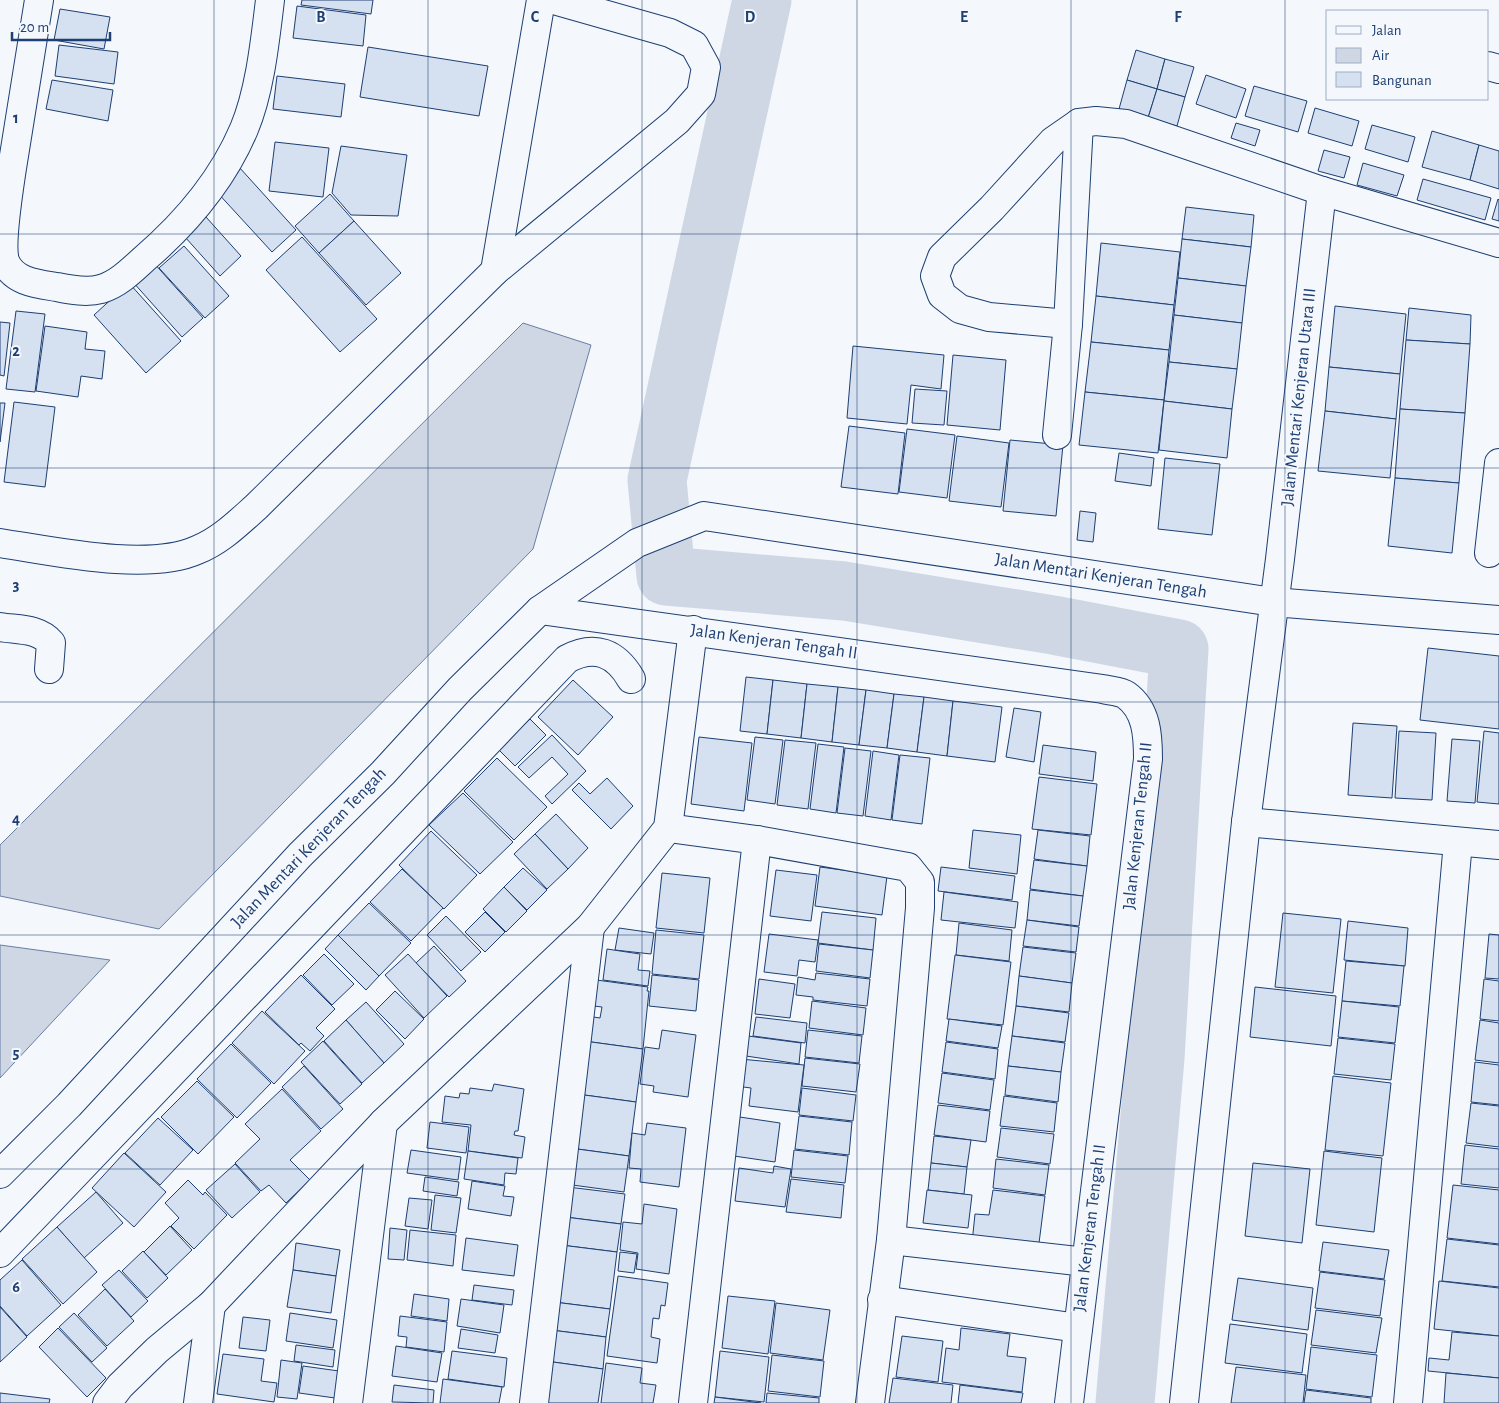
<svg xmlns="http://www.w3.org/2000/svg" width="1499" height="1403" viewBox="0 0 1499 1403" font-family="'Alegreya Sans',sans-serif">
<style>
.water{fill:#cfd7e4;stroke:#687fa3}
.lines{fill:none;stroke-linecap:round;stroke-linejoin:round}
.river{stroke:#cfd7e4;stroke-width:59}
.building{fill:#d5e0f0;stroke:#1d3f73}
.minor-casing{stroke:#1d3f73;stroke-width:30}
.minor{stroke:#f4f7fb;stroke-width:28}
.grid{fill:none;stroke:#1d3f73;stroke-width:1;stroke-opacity:0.55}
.labels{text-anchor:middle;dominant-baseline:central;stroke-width:4;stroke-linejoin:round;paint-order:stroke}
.street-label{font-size:18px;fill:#1d3f73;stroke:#f4f7fb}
.grid-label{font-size:16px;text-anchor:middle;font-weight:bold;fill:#1d3f73;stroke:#f4f7fb;stroke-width:4;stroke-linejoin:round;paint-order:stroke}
</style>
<rect width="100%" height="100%" fill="#f4f7fb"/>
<g class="water">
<polygon points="523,323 591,345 533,549 159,929 0,896 0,845"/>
<polygon points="0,945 110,960 0,1078"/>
</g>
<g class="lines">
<polyline class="river" points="762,0 657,480 666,576 844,591 1053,625 1179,649 1155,1058 1125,1403"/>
</g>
<g class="building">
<polygon points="302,0 373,0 371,14 301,5"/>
<polygon points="297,6 366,15 363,46 293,38"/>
<polygon points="60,9 110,17 104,49 54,40"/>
<polygon points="59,45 118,52 114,84 55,76"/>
<polygon points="368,47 488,66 479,116 360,97"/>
<polygon points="1136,50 1165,59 1157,89 1127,80"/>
<polygon points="1165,59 1194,67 1185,97 1157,89"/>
<polygon points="1206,75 1246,89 1236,118 1196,104"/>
<polygon points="277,76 345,84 341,117 273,109"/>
<polygon points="52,80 113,90 108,121 46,109"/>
<polygon points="1127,80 1157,89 1148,118 1119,109"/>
<polygon points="1254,86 1307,101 1298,132 1245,116"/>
<polygon points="1157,89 1185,97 1177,126 1148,118"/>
<polygon points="1315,108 1359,121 1352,146 1308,133"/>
<polygon points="1236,123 1260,130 1255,146 1231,138"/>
<polygon points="1372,125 1415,137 1408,162 1365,149"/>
<polygon points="1432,131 1479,145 1470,180 1422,167"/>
<polygon points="275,142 329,148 323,197 269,191"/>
<polygon points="1479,145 1499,151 1499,189 1470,180"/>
<polygon points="341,146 407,155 398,216 351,215 332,193"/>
<polygon points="1324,150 1350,157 1344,178 1318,171"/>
<polygon points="1363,163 1404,175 1397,196 1357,185"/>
<polygon points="239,167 296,230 272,252 215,190"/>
<polygon points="1423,179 1491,198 1485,220 1417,200"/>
<polygon points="330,194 354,221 319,253 295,226"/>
<polygon points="1498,199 1499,200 1499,221 1492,219"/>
<polygon points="1186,207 1254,215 1251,247 1182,239"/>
<polygon points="206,217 241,256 220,276 185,237"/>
<polygon points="354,221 401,273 366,305 319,253"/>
<polygon points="302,237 377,319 340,352 266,270"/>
<polygon points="1182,239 1251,247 1246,286 1178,278"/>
<polygon points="1101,243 1180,252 1174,305 1096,296"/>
<polygon points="184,246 229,296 205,318 159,268"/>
<polygon points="153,262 203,318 182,337 132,281"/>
<polygon points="1178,278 1246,286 1242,323 1174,315"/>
<polygon points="129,283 181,341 146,373 94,315"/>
<polygon points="1096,296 1174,305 1169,350 1091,342"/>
<polygon points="1335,306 1406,314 1400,374 1329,367"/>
<polygon points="1409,308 1471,315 1470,344 1406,340"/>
<polygon points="16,311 45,314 35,392 6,389"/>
<polygon points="1174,315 1242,323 1237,369 1169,362"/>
<polygon points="0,322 10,323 4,376 0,375"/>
<polygon points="45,326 87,332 85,349 105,351 102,379 81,376 78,397 36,391"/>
<polygon points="1406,340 1470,344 1465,413 1400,409"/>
<polygon points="1091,342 1169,350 1164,400 1085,392"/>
<polygon points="853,346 944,355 941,389 911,385 907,424 847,418"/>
<polygon points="953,355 1006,360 1000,430 947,425"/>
<polygon points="1169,362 1237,369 1232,409 1164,401"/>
<polygon points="1329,367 1400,374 1396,419 1325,411"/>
<polygon points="915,389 947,391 944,425 912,423"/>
<polygon points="1085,392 1164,400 1158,453 1079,445"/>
<polygon points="1164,401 1232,409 1227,458 1159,450"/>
<polygon points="14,402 55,407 45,487 4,482"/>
<polygon points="0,403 5,403 0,442"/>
<polygon points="1400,409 1465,413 1459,483 1395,478"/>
<polygon points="1325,411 1396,419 1390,478 1318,471"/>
<polygon points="849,426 905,433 898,494 841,487"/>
<polygon points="907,429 955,435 947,498 899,492"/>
<polygon points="957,436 1009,443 1001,507 949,501"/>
<polygon points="1010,440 1063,445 1056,516 1003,511"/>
<polygon points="1119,453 1154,458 1151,486 1115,481"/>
<polygon points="1165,458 1220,464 1212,535 1158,529"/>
<polygon points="1395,478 1459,483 1452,553 1388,546"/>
<polygon points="1080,511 1096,513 1093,542 1077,540"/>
<polygon points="1428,648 1499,656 1499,729 1420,720"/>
<polygon points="746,677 773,680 767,734 740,731"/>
<polygon points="573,680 613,717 578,755 538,717"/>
<polygon points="773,680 807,684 801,738 767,734"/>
<polygon points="807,684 838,687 832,742 801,738"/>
<polygon points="838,687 866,690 859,745 832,742"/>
<polygon points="866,690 894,694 887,748 859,745"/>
<polygon points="894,694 924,697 917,752 887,748"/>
<polygon points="924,697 953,701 947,756 917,752"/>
<polygon points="953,701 1002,707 995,762 947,756"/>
<polygon points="1014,708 1041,712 1034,762 1006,757"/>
<polygon points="530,719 546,735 515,766 499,750"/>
<polygon points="1353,723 1397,726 1392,798 1348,795"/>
<polygon points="1399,731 1436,733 1432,800 1395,798"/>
<polygon points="1484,731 1499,733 1499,804 1477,802"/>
<polygon points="552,735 586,771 552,804 545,796 568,774 552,757 529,778 518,767"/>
<polygon points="699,737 752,743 744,811 691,804"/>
<polygon points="755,737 783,740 775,804 747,800"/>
<polygon points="1452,739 1480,741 1475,803 1447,801"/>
<polygon points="785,740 816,743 808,809 777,805"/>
<polygon points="818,744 844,747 836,813 810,809"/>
<polygon points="1043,745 1096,752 1093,781 1039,774"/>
<polygon points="845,748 871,751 863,816 837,813"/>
<polygon points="873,751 899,755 891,820 865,816"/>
<polygon points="900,755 930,758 922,824 892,820"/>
<polygon points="497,758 547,807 514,840 464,791"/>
<polygon points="1039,777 1097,784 1091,835 1032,829"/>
<polygon points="607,778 633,806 611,829 572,790 579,783 590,794"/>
<polygon points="463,793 513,842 480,874 429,825"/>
<polygon points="556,814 588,848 568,869 535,834"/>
<polygon points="973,830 1021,835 1017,874 969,868"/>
<polygon points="1038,830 1090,836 1087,866 1034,859"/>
<polygon points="431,831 477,875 444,909 399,865"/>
<polygon points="535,834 568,869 547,889 514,854"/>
<polygon points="1034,860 1087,866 1083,896 1030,889"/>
<polygon points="820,867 887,876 882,915 815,906"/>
<polygon points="941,867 1015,876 1012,900 938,891"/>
<polygon points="523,868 547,890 527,910 504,887"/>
<polygon points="402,869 443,908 411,941 370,902"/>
<polygon points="776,870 817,875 811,921 770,916"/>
<polygon points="662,873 710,878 704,933 656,928"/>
<polygon points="504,887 527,911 506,932 483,909"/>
<polygon points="1030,890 1083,896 1079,926 1027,920"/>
<polygon points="944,892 1018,902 1015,928 941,920"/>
<polygon points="369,903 411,943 379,976 338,935"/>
<polygon points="485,912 505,932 485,952 465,932"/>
<polygon points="822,912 876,918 873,950 818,943"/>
<polygon points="1283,913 1341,919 1333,993 1275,987"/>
<polygon points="446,916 481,952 461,971 427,935"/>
<polygon points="1027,920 1079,927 1076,952 1023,946"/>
<polygon points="1348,921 1408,928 1405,966 1344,960"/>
<polygon points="959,923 1012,930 1009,961 956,955"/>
<polygon points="619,928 654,933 651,954 615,950"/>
<polygon points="656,930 704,935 699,979 652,974"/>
<polygon points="769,934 818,940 815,962 799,960 797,976 764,972"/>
<polygon points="1489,934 1499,935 1499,979 1485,978"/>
<polygon points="338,935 379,976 366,990 325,949"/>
<polygon points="819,944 873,950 870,978 816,971"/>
<polygon points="434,946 466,981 449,997 416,963"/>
<polygon points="1023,947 1076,953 1072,983 1019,976"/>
<polygon points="607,949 640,954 638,970 650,971 648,986 603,980"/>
<polygon points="324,954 354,984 332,1005 303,975"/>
<polygon points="408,954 447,996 424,1018 385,975"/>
<polygon points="955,955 1011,962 1003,1025 947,1019"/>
<polygon points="1346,961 1404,966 1400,1006 1342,1001"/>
<polygon points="816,973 870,979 867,1006 813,1000 813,997 796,995 798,977 815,980"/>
<polygon points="301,975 335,1009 316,1028 324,1036 310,1051 301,1043 299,1045 265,1012"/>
<polygon points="652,975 699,980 696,1011 649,1006"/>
<polygon points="1019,976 1072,983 1069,1012 1016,1006"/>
<polygon points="589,979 648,987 647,991 649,991 643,1049 584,1041 587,1016 600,1018 602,1007 586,1005"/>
<polygon points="759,979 795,984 790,1018 755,1014"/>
<polygon points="1484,979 1499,981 1499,1021 1480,1019"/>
<polygon points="1255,987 1336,996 1331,1046 1250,1037"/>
<polygon points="395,991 424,1019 405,1039 376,1010"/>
<polygon points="812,1001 866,1008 863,1035 809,1028"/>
<polygon points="1342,1001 1399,1007 1395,1043 1338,1037"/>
<polygon points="366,1002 404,1044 384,1063 346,1020"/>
<polygon points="1016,1006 1069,1013 1065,1042 1012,1036"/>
<polygon points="262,1011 305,1051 274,1084 232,1043"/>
<polygon points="756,1017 807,1023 805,1043 753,1036"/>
<polygon points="949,1019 1002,1026 998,1048 946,1041"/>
<polygon points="346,1020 384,1063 362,1083 324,1041"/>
<polygon points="1480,1020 1499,1023 1499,1063 1475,1060"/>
<polygon points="662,1030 696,1035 688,1097 653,1092 654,1086 640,1084 645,1047 659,1049"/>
<polygon points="808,1030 862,1036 859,1063 805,1057"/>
<polygon points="748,1036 801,1043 799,1064 746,1056"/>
<polygon points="1012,1036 1065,1043 1061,1072 1008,1066"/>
<polygon points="1338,1038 1395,1044 1391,1080 1334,1074"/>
<polygon points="323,1041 362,1084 340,1104 301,1062"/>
<polygon points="584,1041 643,1049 636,1102 577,1094"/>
<polygon points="946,1042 998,1049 995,1079 942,1072"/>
<polygon points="231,1044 271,1083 237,1118 197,1079"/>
<polygon points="805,1058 860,1064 856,1092 802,1086"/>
<polygon points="740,1059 804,1065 798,1112 749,1106 751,1088 736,1086"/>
<polygon points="1475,1062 1499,1065 1499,1105 1471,1102"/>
<polygon points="304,1066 343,1109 321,1129 282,1087"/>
<polygon points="1008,1066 1061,1072 1058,1102 1005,1095"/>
<polygon points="942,1073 994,1080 990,1110 938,1103"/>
<polygon points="1333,1076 1391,1083 1383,1156 1325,1150"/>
<polygon points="197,1081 234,1117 198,1154 161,1117"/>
<polygon points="494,1084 524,1089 518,1131 515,1131 514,1135 525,1137 522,1158 468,1151 471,1125 442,1122 445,1096 459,1098 460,1093 469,1094 470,1088 492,1091"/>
<polygon points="802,1088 856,1095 853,1121 799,1115"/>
<polygon points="282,1089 321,1131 290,1160 310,1180 286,1203 269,1185 261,1191 235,1163 260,1139 245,1124"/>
<polygon points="577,1094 636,1102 629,1156 570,1148"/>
<polygon points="1004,1096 1057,1103 1054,1132 1000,1126"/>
<polygon points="1471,1103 1499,1106 1499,1147 1466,1143"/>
<polygon points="938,1105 990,1111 986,1142 934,1135"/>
<polygon points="733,1116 780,1123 775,1162 727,1155"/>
<polygon points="799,1116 852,1122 849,1155 795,1149"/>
<polygon points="158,1118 193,1150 160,1185 125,1153"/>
<polygon points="430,1122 469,1127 466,1153 427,1148"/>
<polygon points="647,1123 686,1128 679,1187 640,1182 641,1169 629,1168 632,1133 645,1135"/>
<polygon points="1001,1128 1054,1134 1050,1164 997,1157"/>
<polygon points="934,1136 971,1140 967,1167 931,1163"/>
<polygon points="1465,1145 1499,1149 1499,1188 1461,1184"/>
<polygon points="570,1148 629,1156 624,1192 565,1184"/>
<polygon points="411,1150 461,1157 458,1180 407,1173"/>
<polygon points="794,1150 848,1156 845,1183 791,1177"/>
<polygon points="468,1151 518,1158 516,1174 505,1173 504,1185 464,1179"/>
<polygon points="1324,1151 1382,1158 1374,1232 1316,1225"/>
<polygon points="124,1153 166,1192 134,1227 92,1188"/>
<polygon points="996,1159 1049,1165 1045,1195 993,1188"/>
<polygon points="931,1163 967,1167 964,1194 928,1190"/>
<polygon points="1253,1163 1310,1169 1302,1243 1245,1236"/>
<polygon points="235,1164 260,1192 232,1218 206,1190"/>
<polygon points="774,1166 791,1169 785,1207 735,1201 739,1168 773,1173"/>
<polygon points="425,1177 459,1182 457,1196 423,1191"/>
<polygon points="791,1179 844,1185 841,1218 786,1212"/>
<polygon points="188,1180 203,1195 205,1192 227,1215 194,1249 171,1226 179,1218 165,1203"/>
<polygon points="472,1181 505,1186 503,1196 514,1197 511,1216 468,1209"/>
<polygon points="1453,1185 1499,1190 1499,1244 1447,1238"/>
<polygon points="568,1187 625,1194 621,1224 565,1217"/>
<polygon points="927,1190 972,1195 968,1228 923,1223"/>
<polygon points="993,1190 1045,1196 1038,1251 972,1243 975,1214 989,1215"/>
<polygon points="96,1192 123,1223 84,1258 57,1227"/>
<polygon points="435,1195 461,1198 456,1233 431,1230"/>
<polygon points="409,1198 432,1200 428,1229 405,1226"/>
<polygon points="644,1204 677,1209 669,1274 636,1269 638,1253 620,1250 623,1222 642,1224"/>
<polygon points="565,1217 621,1224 617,1252 561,1245"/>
<polygon points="170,1226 192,1250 166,1275 144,1252"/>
<polygon points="57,1227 97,1272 63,1304 22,1259"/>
<polygon points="390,1228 407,1230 404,1260 388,1259"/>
<polygon points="410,1230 456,1235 453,1266 407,1260"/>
<polygon points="466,1238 518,1245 514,1276 462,1270"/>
<polygon points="1447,1239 1499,1245 1499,1287 1442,1281"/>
<polygon points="1323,1242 1389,1250 1384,1279 1319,1271"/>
<polygon points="296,1243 340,1250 336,1276 293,1270"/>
<polygon points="561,1245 617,1252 610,1309 554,1302"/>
<polygon points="143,1251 168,1278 147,1298 122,1271"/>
<polygon points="620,1252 637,1254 634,1273 618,1271"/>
<polygon points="22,1260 61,1305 27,1336 0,1306 0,1280"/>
<polygon points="119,1270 148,1301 131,1317 102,1285"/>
<polygon points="293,1270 336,1276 331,1313 287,1307"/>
<polygon points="1320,1272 1385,1280 1380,1316 1315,1308"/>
<polygon points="618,1276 668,1283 665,1306 661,1305 659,1319 653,1318 651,1337 660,1339 657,1363 607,1356"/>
<polygon points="1238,1278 1313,1288 1308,1330 1232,1320"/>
<polygon points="1439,1281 1499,1288 1499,1336 1434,1329"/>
<polygon points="474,1285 514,1290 512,1305 472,1300"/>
<polygon points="105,1289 134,1321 107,1346 78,1315"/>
<polygon points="414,1294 449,1299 447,1321 411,1316"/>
<polygon points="728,1296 775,1301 768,1354 722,1348"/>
<polygon points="461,1299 504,1305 500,1333 457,1326"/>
<polygon points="554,1302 610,1309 606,1337 551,1330"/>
<polygon points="776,1303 830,1310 823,1360 770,1353"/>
<polygon points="0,1307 27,1337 0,1362"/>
<polygon points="1316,1310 1382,1318 1376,1353 1311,1345"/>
<polygon points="74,1313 107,1348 92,1362 59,1327"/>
<polygon points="290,1313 337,1320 333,1348 286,1341"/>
<polygon points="400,1316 447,1322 444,1352 406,1347 407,1337 398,1336"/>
<polygon points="243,1317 270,1320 266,1351 239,1348"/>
<polygon points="1230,1324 1307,1334 1302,1373 1225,1363"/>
<polygon points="58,1328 106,1378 87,1397 39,1347"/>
<polygon points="961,1328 1010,1334 1007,1356 1026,1358 1022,1392 942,1382 946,1348 959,1350"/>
<polygon points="461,1329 498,1335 495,1353 458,1348"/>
<polygon points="551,1330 606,1337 603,1369 546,1361"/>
<polygon points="1452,1332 1499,1336 1499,1378 1428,1371 1429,1358 1449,1360"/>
<polygon points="902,1336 943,1341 938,1382 896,1377"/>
<polygon points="296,1345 335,1350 333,1367 294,1361"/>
<polygon points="396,1346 442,1353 437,1382 392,1376"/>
<polygon points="1311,1347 1377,1355 1372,1397 1306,1389"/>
<polygon points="452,1351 507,1358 504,1387 448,1379"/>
<polygon points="720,1351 769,1357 764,1402 715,1397"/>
<polygon points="223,1354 264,1359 261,1381 277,1383 274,1402 217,1394"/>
<polygon points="772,1355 824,1361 820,1397 768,1391"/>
<polygon points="281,1360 302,1363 297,1399 277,1397"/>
<polygon points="546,1361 603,1369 598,1403 541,1403"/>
<polygon points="606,1363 642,1368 640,1383 656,1385 653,1403 601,1403"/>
<polygon points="303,1366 339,1371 335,1398 299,1393"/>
<polygon points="1236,1367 1306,1375 1303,1403 1231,1403"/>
<polygon points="1446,1373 1499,1378 1499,1403 1444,1403"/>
<polygon points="893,1378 953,1385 951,1403 889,1403"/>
<polygon points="443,1379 502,1387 499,1403 440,1403"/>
<polygon points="394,1385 434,1390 433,1403 392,1402"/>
<polygon points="960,1385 1023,1393 1021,1403 958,1403"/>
<polygon points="1306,1390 1371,1398 1371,1403 1304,1403"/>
<polygon points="0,1393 50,1399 49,1403 0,1403"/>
<polygon points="767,1393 819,1398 819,1403 766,1403"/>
<polygon points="715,1397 761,1403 714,1403"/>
</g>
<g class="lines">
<g class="minor-casing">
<g id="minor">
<path d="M39 0C30 56 21 112 12 168 9 188 0 244 5 261 13 282 38 284 57 287 71 290 87 293 101 289 118 284 132 270 144 259 187 222 222 181 244 129 260 91 265 41 270 0"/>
<polyline points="1488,66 1499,69"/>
<polyline points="495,271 541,0"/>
<polyline points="1068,324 989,317 960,309 942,295 935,276 942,257 992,208 1053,141 1079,123 1096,121 1126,124 1322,191 1499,243"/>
<polyline points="1057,435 1068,324 1079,123"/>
<path d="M0 543C53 551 148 572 197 550 220 541 238 523 256 507L495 271 677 121 701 94 706 67 694 45 670 33 554 0"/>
<polyline points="1489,553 1499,463"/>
<path d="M540 610 1103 689C1110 691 1120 691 1126 695 1147 710 1148 736 1148 759L1069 1403"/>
<path d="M0 627C18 630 38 628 51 643L49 669"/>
<polyline points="1246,822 1499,845"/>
<polyline points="668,828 757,840 693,1403"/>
<polyline points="757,840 908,867 920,882 920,908 891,1240 870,1403"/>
<polyline points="0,1174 69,1105 300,855 383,773 460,689 540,610 637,543 704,516 1273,602 1499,620"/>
<polyline points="891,1240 1086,1262"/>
<path d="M0 1253 567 659C595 644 616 653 631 679"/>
<polyline points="882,1300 1078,1328"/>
<polyline points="107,1403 120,1386 157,1350 211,1305 383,1123 590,927 668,828 693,630"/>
<polyline points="198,1403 211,1305"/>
<polyline points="348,1403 383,1123"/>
<polyline points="534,1403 590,927"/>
<polyline points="1184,1403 1246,822 1280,559 1322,191"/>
<polyline points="1408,1403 1458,842"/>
</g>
</g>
<use href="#minor" class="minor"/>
</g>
<path class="grid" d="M214 0V1403M428 0V1403M642 0V1403M857 0V1403M1071 0V1403M1285 0V1403M0 234H1499M0 468H1499M0 702H1499M0 935H1499M0 1169H1499"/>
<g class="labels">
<g class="street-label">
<text transform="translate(1299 397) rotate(-84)">Jalan Mentari Kenjeran Utara III</text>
<text transform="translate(1101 576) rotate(9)">Jalan Mentari Kenjeran Tengah</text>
<text transform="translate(774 642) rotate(8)">Jalan Kenjeran Tengah II</text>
<text transform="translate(1138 826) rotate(-84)">Jalan Kenjeran Tengah II</text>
<text transform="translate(309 848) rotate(-46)">Jalan Mentari Kenjeran Tengah</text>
<text transform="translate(1090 1228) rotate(-83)">Jalan Kenjeran Tengah II</text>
</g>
</g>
<g class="grid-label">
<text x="321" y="22">B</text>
<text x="535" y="22">C</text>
<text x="750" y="22">D</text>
<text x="964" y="22">E</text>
<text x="1178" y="22">F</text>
<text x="16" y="123">1</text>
<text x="16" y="356">2</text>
<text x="16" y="590">3</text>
<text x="16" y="824">4</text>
<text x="16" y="1058">5</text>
<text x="16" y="1292">6</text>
</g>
<rect x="1326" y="10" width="162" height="90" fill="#f4f7fb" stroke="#9eadc5"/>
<rect x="1336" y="26" width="25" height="8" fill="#f4f7fb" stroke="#9eadc5"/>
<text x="1372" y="35" font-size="15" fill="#1d3f73">Jalan</text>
<rect x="1336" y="48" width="25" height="15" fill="#cfd7e4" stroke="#9eadc5"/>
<text x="1372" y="60" font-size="15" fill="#1d3f73">Air</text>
<rect x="1336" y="72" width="25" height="15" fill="#d5e0f0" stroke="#9eadc5"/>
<text x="1372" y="85" font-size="15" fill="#1d3f73">Bangunan</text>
<path d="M12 32v8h98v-8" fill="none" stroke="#1d3f73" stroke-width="2.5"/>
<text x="20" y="32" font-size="15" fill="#1d3f73" stroke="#f4f7fb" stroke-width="4" paint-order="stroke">20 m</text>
</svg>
